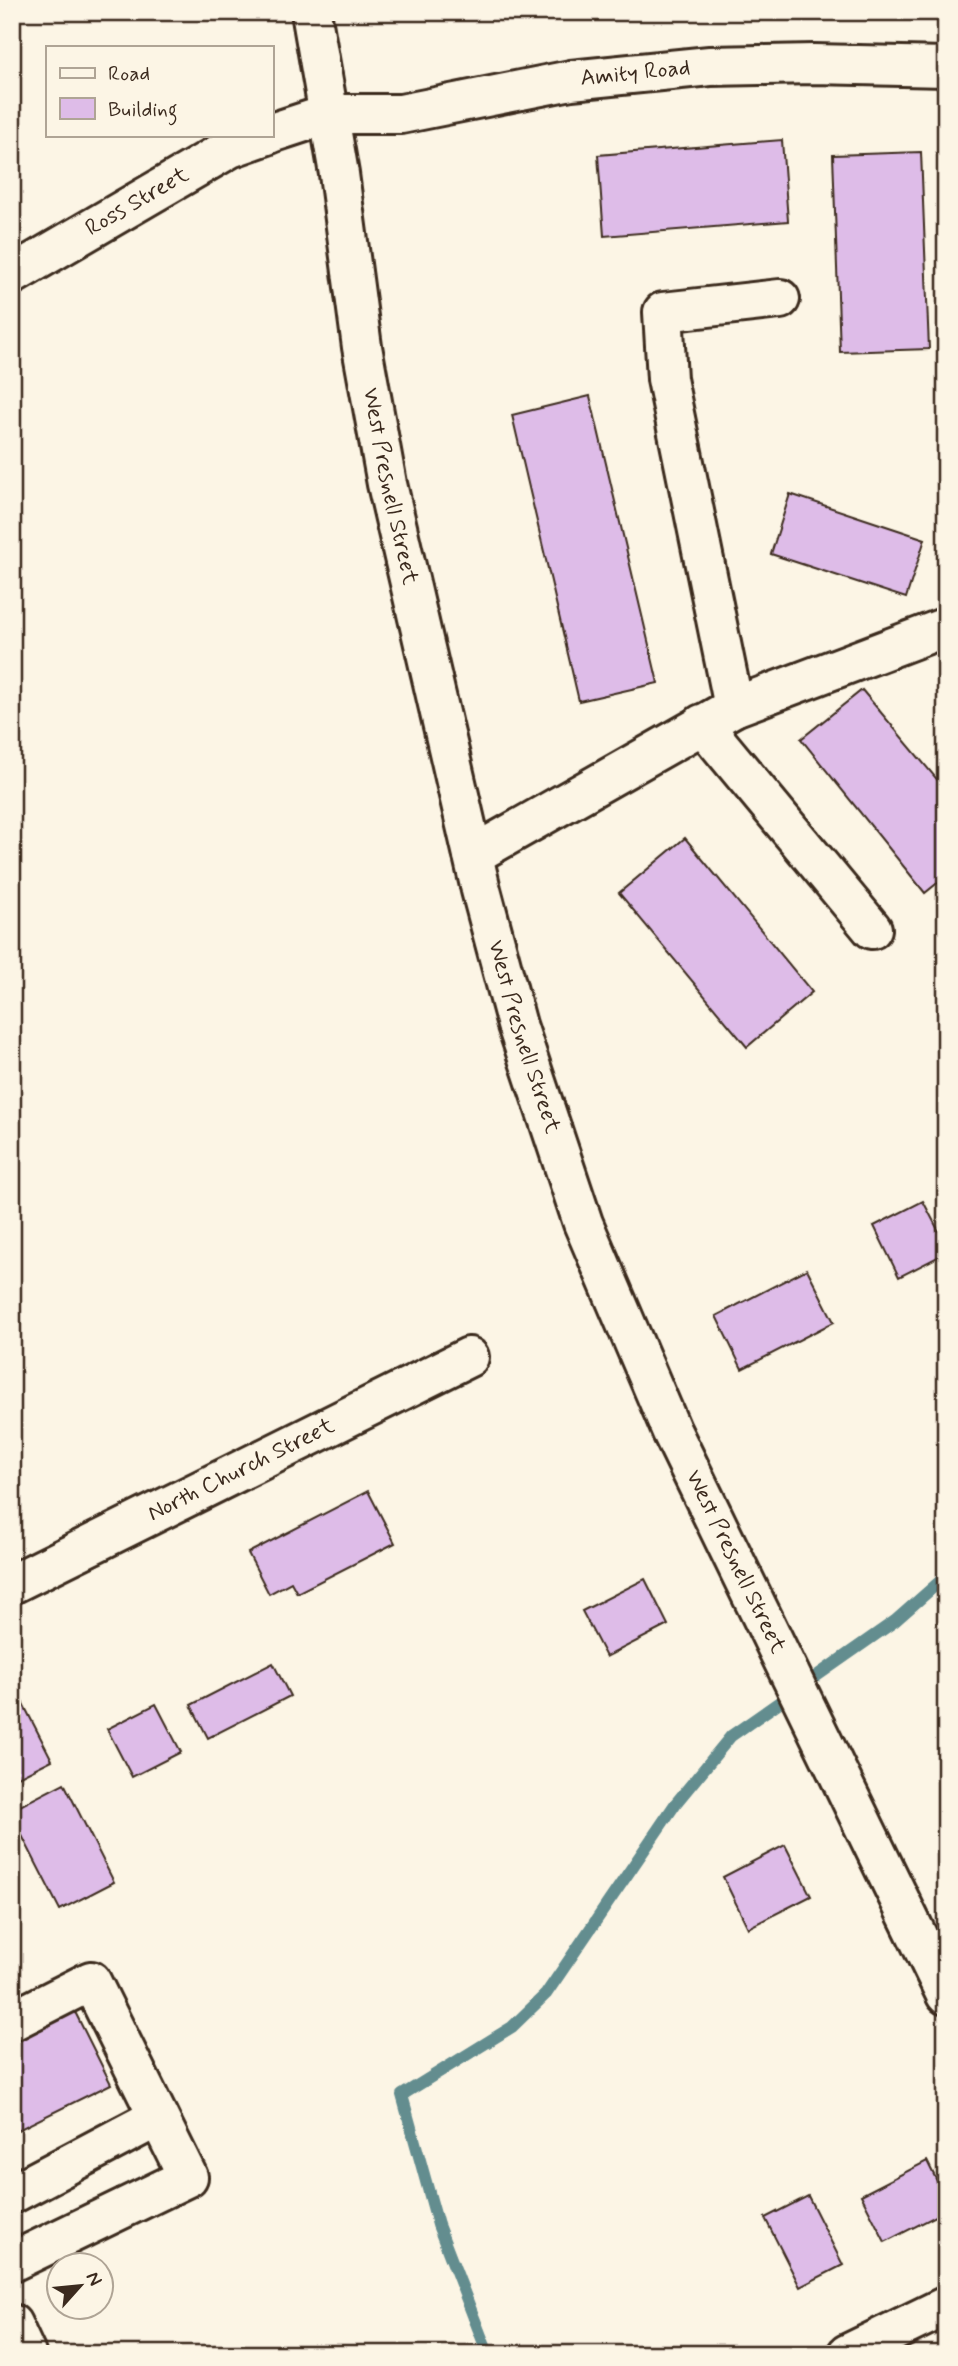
<svg xmlns="http://www.w3.org/2000/svg" width="958" height="2366" viewBox="0 0 958 2366" font-family="Mynerve,sans-serif">
<style>
.lines{fill:none;stroke-linecap:round;stroke-linejoin:round}
.stream{stroke:#648d8f;stroke-width:12}
.building{fill:#debce8;stroke:#3b2a1e;stroke-width:2}
.minor-casing{stroke:#3b2a1e;stroke-width:44}
.major-casing{stroke:#3b2a1e;stroke-width:44}
.minor{stroke:#fcf5e5;stroke-width:38}
.major{stroke:#fcf5e5;stroke-width:38}
.labels{text-anchor:middle;dominant-baseline:central;stroke-width:6;stroke-linejoin:round;paint-order:stroke}
.street-label{font-size:23px;fill:#3b2a1e;stroke:#fcf5e5}
</style>
<rect width="100%" height="100%" fill="#fcf5e5"/>
<filter id="ink" filterUnits="userSpaceOnUse"><feTurbulence type="fractalNoise" baseFrequency=".0143" numOctaves="2"/><feDisplacementMap in="SourceGraphic" scale="14" xChannelSelector="R" yChannelSelector="G"/><feConvolveMatrix kernelMatrix="1 2 1 2 8 2 1 2 1" color-interpolation-filters="sRGB"/></filter>
<g filter="url(#ink)">
<g class="lines">
<polyline class="stream" points="488,2354 438,2225 402,2095 512,2027 546,1994 676,1803 731,1736 895,1621 946,1576"/>
</g>
<g class="building">
<polygon points="782,140 788,221 604,236 598,155"/>
<polygon points="921,152 929,349 840,352 833,155"/>
<polygon points="590,396 658,683 579,701 512,415"/>
<polygon points="790,494 925,539 906,598 771,554"/>
<polygon points="862,690 946,790 946,876 925,893 801,739"/>
<polygon points="685,838 812,992 747,1047 619,893"/>
<polygon points="923,1201 946,1245 946,1253 899,1277 874,1226"/>
<polygon points="807,1269 834,1322 742,1369 716,1316"/>
<polygon points="368,1491 395,1543 297,1593 291,1582 269,1594 248,1553"/>
<polygon points="645,1579 668,1625 606,1657 582,1611"/>
<polygon points="273,1663 290,1696 208,1738 191,1705"/>
<polygon points="12,1682 52,1760 12,1780"/>
<polygon points="156,1704 181,1752 132,1777 107,1729"/>
<polygon points="64,1783 114,1882 60,1910 12,1816 12,1810"/>
<polygon points="785,1845 811,1896 748,1928 723,1877"/>
<polygon points="71,2004 111,2084 12,2133 12,2034"/>
<polygon points="927,2161 937,2181 946,2176 946,2211 885,2242 861,2195"/>
<polygon points="808,2196 843,2265 800,2287 765,2218"/>
</g>
<g class="lines">
<g class="minor-casing">
<g id="minor">
<path id="s1" d="M271 133 329 114H401L571 80 710 66 814 64 946 67"/>
<path id="s2" d="M12 275 230 148 267 135"/>
<polyline points="734,707 667,379 663,312 780,299"/>
<polyline points="702,724 872,929"/>
<polyline points="473,855 734,707 946,627"/>
<path id="s3" d="M12 1584 469 1357"/>
<polyline points="12,2021 91,1981 188,2177 12,2262"/>
<polyline points="12,2194 158,2117"/>
<polyline points="12,2324 26,2354"/>
<polyline points="847,2354 946,2306"/>
</g>
</g>
<g class="major-casing">
<g id="major">
<path id="s4" d="M311 12 339 174 362 347 387 484 481 890 517 1025 583 1223 672 1432 946 1995"/>
</g>
</g>
<use href="#minor" class="minor"/>
<use href="#major" class="major"/>
</g>
</g>
<g class="labels">
<g class="street-label">
<text stroke="none"><textPath href="#s1" startOffset="371">Amity Road</textPath></text>
<text stroke="none"><textPath href="#s2" startOffset="145">Ross Street</textPath></text>
<text stroke="none"><textPath href="#s4" startOffset="481">West Presnell Street</textPath></text>
<text stroke="none"><textPath href="#s4" startOffset="1048">West Presnell Street</textPath></text>
<text stroke="none"><textPath href="#s3" startOffset="256">North Church Street</textPath></text>
<text stroke="none"><textPath href="#s4" startOffset="1615">West Presnell Street</textPath></text>
</g>
</g>
<rect width="958" height="2366" fill="none" stroke="#fcf5e5" stroke-width="42"/>
<rect x="21" y="21" width="916" height="2324" fill="none" stroke="#3b2a1e" stroke-width="2.5" filter="url(#ink)"/>
<rect x="46" y="46" width="228" height="91" fill="#fcf5e5" stroke="#afa495" stroke-width="2"/>
<rect x="60" y="68" width="35" height="10" fill="#fcf5e5" stroke="#afa495" stroke-width="2"/>
<text x="108" y="80" font-size="21" fill="#3b2a1e">Road</text>
<rect x="60" y="98" width="35" height="21" fill="#debce8" stroke="#afa495" stroke-width="2"/>
<text x="108" y="116" font-size="21" fill="#3b2a1e">Building</text>
<g transform="translate(80 2286) rotate(63)"><circle r="33" fill="#fcf5e5" stroke="#afa495" stroke-width="2"/>
<path d="M0-5L12 26L0 18L-12 26Z" fill="#3b2a1e"/>
<text y="-10" font-size="19" font-weight="bold" text-anchor="middle" fill="#3b2a1e">N</text>
</g>
</svg>
